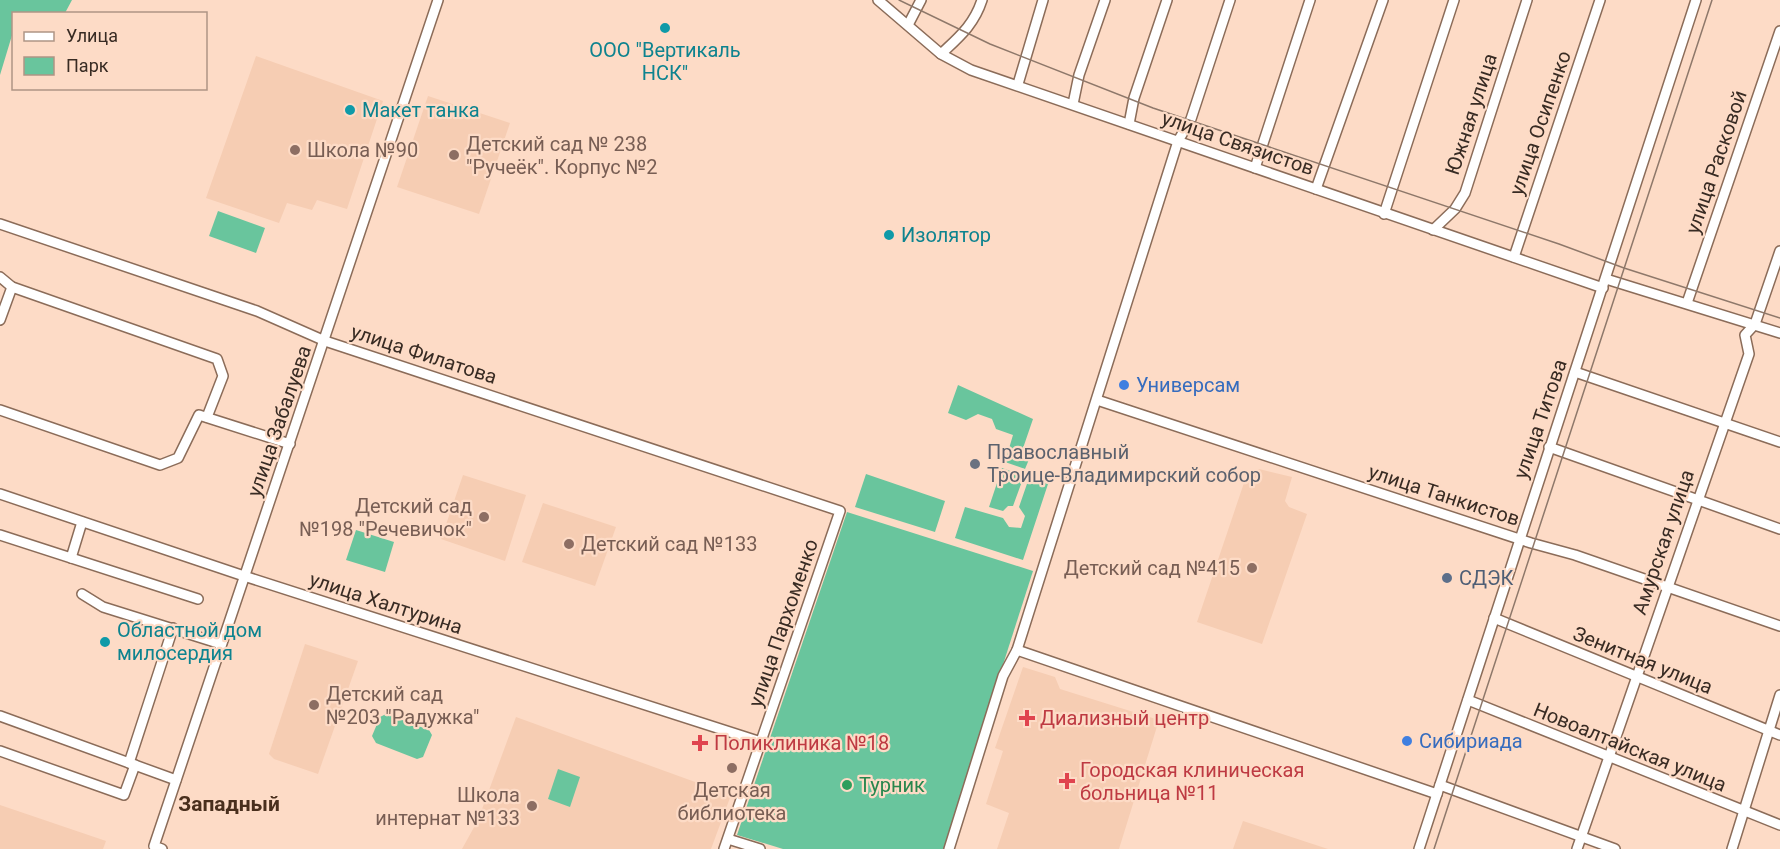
<svg xmlns="http://www.w3.org/2000/svg" width="1780" height="849" viewBox="0 0 1780 849" font-family="Roboto,sans-serif">
<style>
.built{fill:#f6cdb3}
.green{fill:#69c59d}
.lines{fill:none;stroke-linecap:round;stroke-linejoin:round}
.minor-casing{stroke:#8b6c59;stroke-width:12}
.minor{stroke:#fff;stroke-width:9}
.tram{stroke:#8e786a;stroke-width:1.5}
.culture-dot{fill:#0f9aa8;stroke:#fddbc6;stroke-width:2}
.education-dot{fill:#8d6e63;stroke:#fddbc6;stroke-width:2}
.shop-dot{fill:#3f7fe0;stroke:#fddbc6;stroke-width:2}
.worship-dot{fill:#6b7280;stroke:#fddbc6;stroke-width:2}
.service-dot{fill:#5c6f8a;stroke:#fddbc6;stroke-width:2}
.health-dot{fill:#e0444e;stroke:#fddbc6;stroke-width:2}
.leisure-dot{fill:#2e9e5b;stroke:#fddbc6;stroke-width:2}
.labels{text-anchor:middle;dominant-baseline:central;stroke-width:4.5;stroke-linejoin:round;paint-order:stroke}
.culture-label{font-size:20px;fill:#0d838f;stroke:#fddbc6;text-anchor:start}
.street-label{font-size:20px;fill:#382b23;stroke:#fddbc6}
.education-label{font-size:20px;fill:#785e54;stroke:#fddbc6;text-anchor:start}
.shop-label{font-size:20px;fill:#366cbe;stroke:#fddbc6;text-anchor:start}
.worship-label{font-size:20px;fill:#5b616d;stroke:#fddbc6;text-anchor:start}
.service-label{font-size:20px;fill:#4e5e75;stroke:#fddbc6;text-anchor:start}
.health-label{font-size:20px;fill:#be3a42;stroke:#fddbc6;text-anchor:start}
.leisure-label{font-size:20px;fill:#27864d;stroke:#fddbc6;text-anchor:start}
.neighbourhood-label{font-size:21px;font-weight:bold;fill:#492f1d;stroke:#fddbc6}
</style>
<rect width="100%" height="100%" fill="#fddbc6"/>
<g class="built">
<polygon points="256,56 383,101 347,209 317,200 312,210 287,203 279,223 206,198"/>
<polygon points="428,96 510,123 479,214 397,187"/>
<polygon points="1259,469 1292,477 1285,501 1289,507 1307,514 1262,644 1197,622 1247,474"/>
<polygon points="463,475 526,495 505,561 441,539"/>
<polygon points="543,503 616,527 595,586 522,562"/>
<polygon points="305,644 358,661 318,774 274,759 269,754"/>
<polygon points="1023,667 1055,677 1060,689 1159,720 1119,849 997,849 1009,813 986,804 1003,751 995,748"/>
<polygon points="516,717 731,795 711,849 462,849 478,820"/>
<polygon points="0,805 106,841 103,849 0,849"/>
<polygon points="1243,821 1328,849 1233,849"/>
</g>
<g class="green">
<polygon points="0,0 72,0 65,13 14,14 13,32 0,75"/>
<polygon points="218,211 265,228 256,253 209,236"/>
<polygon points="958,385 1033,419 1021,454 1030,457 1025,469 1005,462 1013,435 996,429 992,419 978,414 966,420 948,413"/>
<polygon points="1002,468 1024,476 1013,506 1008,506 1003,511 989,507"/>
<polygon points="866,474 945,501 935,532 855,507"/>
<polygon points="1029,478 1048,484 1023,560 955,538 965,507 1003,518 1009,527 1021,528 1025,516 1019,507"/>
<polygon points="847,512 1033,571 944,849 783,849 737,835"/>
<polygon points="356,530 394,542 385,572 346,560"/>
<polygon points="386,714 429,730 432,735 423,757 417,759 376,743 372,736 380,717"/>
<polygon points="558,769 580,777 570,807 548,799"/>
</g>
<g class="lines">
<g class="minor-casing">
<g id="minor">
<polyline points="878,0 941,54 971,70 1603,288"/>
<polyline points="908,25 921,0"/>
<path d="M941 54C959 37 974 25 982 0"/>
<polyline points="1018,84 1043,0"/>
<polyline points="1073,104 1079,75 1105,0"/>
<polyline points="1129,124 1134,98 1167,0"/>
<polyline points="1255,168 1310,0"/>
<polyline points="1316,189 1383,0"/>
<polyline points="1384,214 1454,0"/>
<polyline points="0,224 257,311 325,341 840,511 724,849"/>
<polyline points="1433,230 1455,209 1465,193 1527,0"/>
<polyline points="1514,257 1600,0"/>
<polyline points="0,277 12,287 217,359 223,376 207,417"/>
<polyline points="1606,279 1780,333"/>
<polyline points="1687,303 1780,31"/>
<polyline points="0,320 12,287"/>
<polyline points="1575,372 1780,442"/>
<polyline points="1097,400 1531,543 1575,555 1780,626"/>
<polyline points="0,410 160,465 178,458 199,415 290,444"/>
<polyline points="1549,447 1780,529"/>
<polyline points="0,494 244,576 761,742"/>
<polyline points="0,535 198,599"/>
<polyline points="71,558 82,522"/>
<polyline points="82,594 103,607 221,644"/>
<polyline points="1494,618 1780,735"/>
<polyline points="1017,650 1437,794"/>
<polyline points="1468,700 1780,825"/>
<polyline points="0,716 176,780"/>
<polyline points="0,751 124,795 135,765"/>
<polyline points="129,763 173,628"/>
<polyline points="1440,785 1615,849"/>
<polyline points="728,839 760,849"/>
<polyline points="162,849 154,846 438,0"/>
<polyline points="949,849 1003,676 1017,650 1178,141 1191,119 1230,0"/>
<polyline points="1419,849 1696,0"/>
<polyline points="1577,849 1749,354 1745,335 1755,324 1780,251"/>
<polyline points="1732,849 1780,695"/>
</g>
</g>
<use href="#minor" class="minor"/>
<g class="tram">
<polyline points="899,0 990,44 1153,108 1559,244 1624,268 1780,318"/>
<polyline points="1434,849 1712,0"/>
</g>
</g>
<g class="culture-dot">
<circle cx="665" cy="28" r="6"/>
<circle cx="350" cy="110" r="6"/>
<circle cx="889" cy="235" r="6"/>
<circle cx="105" cy="642" r="6"/>
</g>
<g class="education-dot">
<circle cx="295" cy="150" r="6"/>
<circle cx="454" cy="155" r="6"/>
<circle cx="484" cy="517" r="6"/>
<circle cx="569" cy="544" r="6"/>
<circle cx="1252" cy="568" r="6"/>
<circle cx="314" cy="705" r="6"/>
<circle cx="732" cy="768" r="6"/>
<circle cx="532" cy="806" r="6"/>
</g>
<g class="shop-dot">
<circle cx="1124" cy="385" r="6"/>
<circle cx="1407" cy="741" r="6"/>
</g>
<circle class="worship-dot" cx="975" cy="464" r="6"/>
<circle class="service-dot" cx="1447" cy="578" r="6"/>
<g class="health-dot">
<path d="M1024 709h6v6h6v6h-6v6h-6v-6h-6v-6h6z"/>
<path d="M697 734h6v6h6v6h-6v6h-6v-6h-6v-6h6z"/>
<path d="M1064 772h6v6h6v6h-6v6h-6v-6h-6v-6h6z"/>
</g>
<circle class="leisure-dot" cx="847" cy="785" r="6"/>
<g class="labels">
<g class="culture-label">
<text x="665" y="50" text-anchor="middle">ООО "Вертикаль<tspan x="665" dy="23">НСК"</tspan></text>
<text x="362" y="110">Макет танка</text>
<text x="901" y="235">Изолятор</text>
<text x="117" y="630">Областной дом<tspan x="117" dy="23">милосердия</tspan></text>
</g>
<g class="street-label">
<text transform="translate(1471 114) rotate(-72)">Южная улица</text>
<text transform="translate(1540 123) rotate(-71)">улица Осипенко</text>
<text transform="translate(1238 143) rotate(19)">улица Связистов</text>
<text transform="translate(1716 162) rotate(-71)">улица Расковой</text>
<text transform="translate(424 354) rotate(18)">улица Филатова</text>
<text transform="translate(1540 419) rotate(-71)">улица Титова</text>
<text transform="translate(279 421) rotate(-71)">улица Забалуева</text>
<text transform="translate(1444 495) rotate(18)">улица Танкистов</text>
<text transform="translate(1663 542) rotate(-71)">Амурская улица</text>
<text transform="translate(386 603) rotate(18)">улица Халтурина</text>
<text transform="translate(783 623) rotate(-71)">улица Пархоменко</text>
<text transform="translate(1643 660) rotate(22)">Зенитная улица</text>
<text transform="translate(1630 747) rotate(22)">Новоалтайская улица</text>
</g>
<g class="education-label">
<text x="466" y="144">Детский сад № 238<tspan x="466" dy="23">"Ручеёк". Корпус №2</tspan></text>
<text x="307" y="150">Школа №90</text>
<text x="472" y="506" text-anchor="end">Детский сад<tspan x="472" dy="23">№198 "Речевичок"</tspan></text>
<text x="581" y="544">Детский сад №133</text>
<text x="1240" y="568" text-anchor="end">Детский сад №415</text>
<text x="326" y="694">Детский сад<tspan x="326" dy="23">№203 "Радужка"</tspan></text>
<text x="732" y="790" text-anchor="middle">Детская<tspan x="732" dy="23">библиотека</tspan></text>
<text x="520" y="795" text-anchor="end">Школа<tspan x="520" dy="23">интернат №133</tspan></text>
</g>
<g class="shop-label">
<text x="1136" y="385">Универсам</text>
<text x="1419" y="741">Сибириада</text>
</g>
<g class="worship-label">
<text x="987" y="452">Православный<tspan x="987" dy="23">Троице-Владимирский собор</tspan></text>
</g>
<g class="service-label">
<text x="1459" y="578">СДЭК</text>
</g>
<g class="health-label">
<text x="1040" y="718">Диализный центр</text>
<text x="714" y="743">Поликлиника №18</text>
<text x="1080" y="770">Городская клиническая<tspan x="1080" dy="23">больница №11</tspan></text>
</g>
<g class="leisure-label">
<text x="859" y="785">Турник</text>
</g>
<g class="neighbourhood-label">
<text x="229" y="804">Западный</text>
</g>
</g>
<rect x="12" y="12" width="195" height="78" fill="#fddbc6" stroke="#ae9585" stroke-width="1.5"/>
<rect x="24" y="32" width="30" height="9" fill="#ffffff" stroke="#ae9585" stroke-width="1.5"/>
<text x="66" y="42" font-size="18" fill="#382b23">Улица</text>
<rect x="24" y="57" width="30" height="18" fill="#69c59d" stroke="#ae9585" stroke-width="1.5"/>
<text x="66" y="72" font-size="18" fill="#382b23">Парк</text>
</svg>
